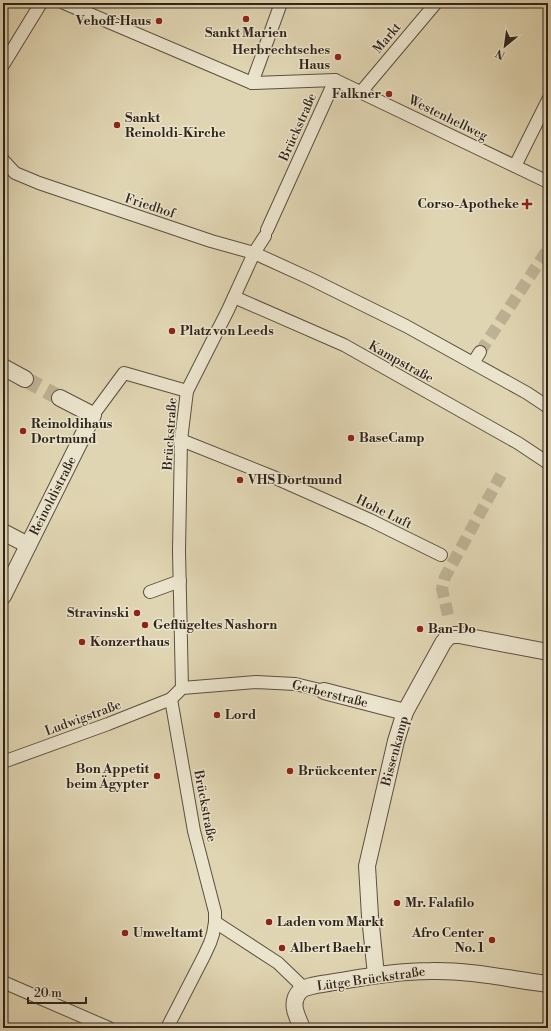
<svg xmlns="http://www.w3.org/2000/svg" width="551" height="1031" viewBox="0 0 551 1031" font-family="'Libre Bodoni',serif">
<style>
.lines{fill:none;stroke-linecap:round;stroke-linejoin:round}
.pedestrian-tunnel{stroke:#bdb294;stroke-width:12;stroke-dasharray:12 6;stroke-linecap:butt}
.minor-tunnel{stroke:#bdb294;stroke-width:16;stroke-dasharray:16 8;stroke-linecap:butt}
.pedestrian-casing{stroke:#5b5040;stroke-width:14}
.minor-casing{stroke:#5b5040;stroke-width:18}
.pedestrian{stroke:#ebe4cd;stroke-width:12}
.minor{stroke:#ebe4cd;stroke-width:16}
.poi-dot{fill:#8f2418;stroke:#ebe4cd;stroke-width:1.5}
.labels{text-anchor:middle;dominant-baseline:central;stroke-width:3;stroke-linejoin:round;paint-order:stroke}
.poi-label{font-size:13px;font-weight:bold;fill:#2f241a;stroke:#ebe4cd;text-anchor:start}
.street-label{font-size:13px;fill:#2f241a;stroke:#ebe4cd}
</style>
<rect width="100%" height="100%" fill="#e0d5b2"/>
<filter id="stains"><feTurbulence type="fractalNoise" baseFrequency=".005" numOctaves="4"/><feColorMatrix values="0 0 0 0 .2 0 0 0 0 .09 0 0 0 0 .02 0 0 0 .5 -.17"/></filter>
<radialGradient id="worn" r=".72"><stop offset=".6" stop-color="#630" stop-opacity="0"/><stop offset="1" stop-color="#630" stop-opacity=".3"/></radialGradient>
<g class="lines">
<g class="pedestrian-tunnel">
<polyline points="480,352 548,249"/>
<polyline points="448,615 442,589 445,577 501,475"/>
</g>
<polyline class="minor-tunnel" points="25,379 60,398"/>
<g class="pedestrian-casing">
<g id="pedestrian">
<polyline points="64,3 252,83 335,80 548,182"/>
<polyline points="3,65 41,3"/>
<polyline points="252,83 281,3"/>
<polyline points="361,92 436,3"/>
<polyline points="3,160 15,173 39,183 211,241 254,253 311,279 406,326 527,393 548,407"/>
<polyline points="515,166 548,100"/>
<polyline points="267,230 335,80"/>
<polyline points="234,297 344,345 518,443 548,463"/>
<polyline points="473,363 480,352"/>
<polyline points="93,415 124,373 187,391"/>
<polyline points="181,440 271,476 370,520 441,555"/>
<polyline points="150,592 180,581"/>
<polyline points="182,688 256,682 295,684 324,691"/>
<polyline points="3,762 108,724 171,699 182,688 179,551 181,440 187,391 228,310 254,253 265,236"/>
<polyline points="215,922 278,963 304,988"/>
<polyline points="3,982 109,1028"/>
<polyline points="167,1028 204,956 210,943 213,934 215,922 215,912 194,831 171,699"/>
</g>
</g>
<g class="minor-casing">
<g id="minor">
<polyline points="3,367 25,379"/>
<polyline points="3,532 28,545"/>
<polyline points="3,596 93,415 60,398"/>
<polyline points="324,691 405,712"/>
<polyline points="376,975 370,916 367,866 383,797 396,741 405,712 443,643 447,638 452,635 459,635 548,652"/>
<path d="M302 1028C297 1016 289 1003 300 991 306 985 325 984 334 982 366 977 398 971 431 971 470 970 509 979 548 984"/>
</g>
</g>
<use href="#pedestrian" class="pedestrian"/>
<use href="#minor" class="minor"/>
</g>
<g class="poi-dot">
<circle cx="246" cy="19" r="4"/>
<circle cx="159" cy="21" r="4"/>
<circle cx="338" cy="57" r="4"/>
<circle cx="389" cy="94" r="4"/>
<circle cx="117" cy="125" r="4"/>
<path d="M525 198h4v4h4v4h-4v4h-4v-4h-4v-4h4z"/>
<circle cx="172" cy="331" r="4"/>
<circle cx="23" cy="431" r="4"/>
<circle cx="351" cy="438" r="4"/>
<circle cx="240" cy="480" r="4"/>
<circle cx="137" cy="613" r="4"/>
<circle cx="145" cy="625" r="4"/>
<circle cx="420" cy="629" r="4"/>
<circle cx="82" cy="642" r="4"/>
<circle cx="217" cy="715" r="4"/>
<circle cx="290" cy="771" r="4"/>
<circle cx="157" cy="776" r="4"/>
<circle cx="397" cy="903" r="4"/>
<circle cx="269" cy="922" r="4"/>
<circle cx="125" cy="933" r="4"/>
<circle cx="492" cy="940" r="4"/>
<circle cx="282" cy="948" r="4"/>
</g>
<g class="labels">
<g class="poi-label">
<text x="151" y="21" text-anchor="end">Vehoff-Haus</text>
<text x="246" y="33" text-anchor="middle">Sankt Marien</text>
<text x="330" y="50" text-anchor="end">Herbrechtsches<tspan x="330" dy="15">Haus</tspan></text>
<text x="381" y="94" text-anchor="end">Falkner</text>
<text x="125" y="118">Sankt<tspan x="125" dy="15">Reinoldi-Kirche</tspan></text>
<text x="519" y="204" text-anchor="end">Corso-Apotheke</text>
<text x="180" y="331">Platz von Leeds</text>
<text x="31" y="424">Reinoldihaus<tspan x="31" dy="15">Dortmund</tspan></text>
<text x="359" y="438">BaseCamp</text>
<text x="248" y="480">VHS Dortmund</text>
<text x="129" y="613" text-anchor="end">Stravinski</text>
<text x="153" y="625">Geflügeltes Nashorn</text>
<text x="428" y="629">Ban-Do</text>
<text x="90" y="642">Konzerthaus</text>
<text x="225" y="715">Lord</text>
<text x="149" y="769" text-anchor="end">Bon Appetit<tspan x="149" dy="15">beim Ägypter</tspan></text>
<text x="298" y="771">Brückcenter</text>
<text x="405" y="903">Mr. Falafilo</text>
<text x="277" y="922">Laden vom Markt</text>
<text x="133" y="933">Umweltamt</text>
<text x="484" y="933" text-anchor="end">Afro Center<tspan x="484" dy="15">No. 1</tspan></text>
<text x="290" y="948">Albert Baehr</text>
</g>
<g class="street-label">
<text transform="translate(387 38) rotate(-50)">Markt</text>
<text transform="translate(448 118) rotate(26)">Westenhellweg</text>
<text transform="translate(298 127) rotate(-66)">Brückstraße</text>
<text transform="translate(150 206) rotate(18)">Friedhof</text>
<text transform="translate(401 362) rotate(29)">Kampstraße</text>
<text transform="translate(170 434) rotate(-86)">Brückstraße</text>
<text transform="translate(53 496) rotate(-63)">Reinoldistraße</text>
<text transform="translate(384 512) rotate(26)">Hohe Luft</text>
<text transform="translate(330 694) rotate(14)">Gerberstraße</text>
<text transform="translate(83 718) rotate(-20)">Ludwigstraße</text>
<text transform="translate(395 751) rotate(-75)">Bissenkamp</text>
<text transform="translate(205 806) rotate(79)">Brückstraße</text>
<text transform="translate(371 979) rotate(-8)">Lütge Brückstraße</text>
</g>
</g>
<rect width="551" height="1031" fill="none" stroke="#e0d5b2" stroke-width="16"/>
<rect x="4" y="4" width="543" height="1023" fill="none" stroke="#2f241a" stroke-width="2"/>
<rect x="8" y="8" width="535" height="1015" fill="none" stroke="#2f241a"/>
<g transform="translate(505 46) rotate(209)" stroke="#ebe4cd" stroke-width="3" paint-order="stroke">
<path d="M0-3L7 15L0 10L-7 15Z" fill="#2f241a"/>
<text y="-6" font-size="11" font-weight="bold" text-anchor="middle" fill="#2f241a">N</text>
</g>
<path d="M28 997v6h58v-6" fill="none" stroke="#2f241a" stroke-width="2"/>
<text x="34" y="997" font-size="12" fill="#2f241a" stroke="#ebe4cd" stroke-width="3" paint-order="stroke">20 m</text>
<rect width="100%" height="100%" filter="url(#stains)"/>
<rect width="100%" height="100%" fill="url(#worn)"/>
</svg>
